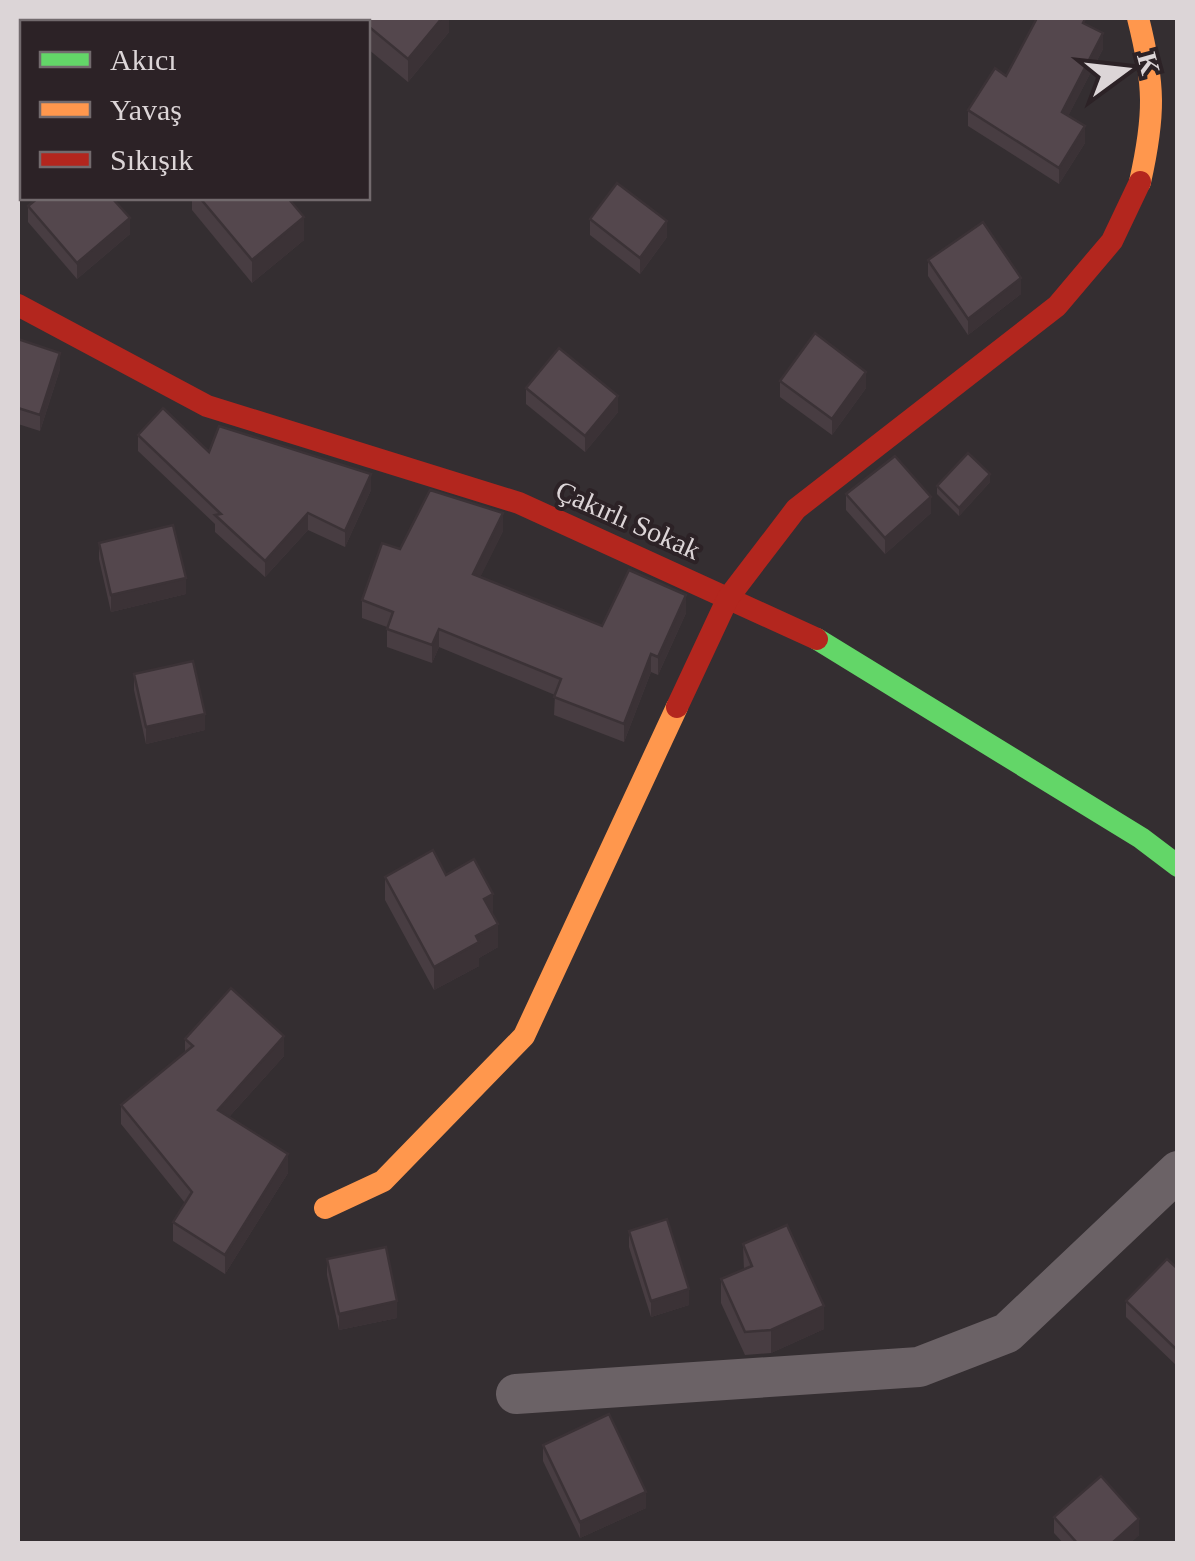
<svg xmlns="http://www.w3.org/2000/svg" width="1195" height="1561" viewBox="0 0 1195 1561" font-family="'Times New Roman',serif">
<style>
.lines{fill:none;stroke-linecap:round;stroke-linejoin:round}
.street{stroke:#6b6266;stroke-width:40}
.fast{stroke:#63d668;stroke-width:22}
.slow{stroke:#ff974d;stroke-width:22}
.jam{stroke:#b3261e;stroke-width:22}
.wall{fill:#483d42}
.shaded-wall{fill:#3b3236}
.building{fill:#54474d;stroke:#3b3236;stroke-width:2.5}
.labels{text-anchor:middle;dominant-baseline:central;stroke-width:8;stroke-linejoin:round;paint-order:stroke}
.street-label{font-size:28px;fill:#dcd5d7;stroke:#2c2226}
</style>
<rect width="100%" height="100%" fill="#342e31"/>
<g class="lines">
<polyline class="street" points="516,1394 919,1367 1007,1333 1178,1171"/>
<polyline class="fast" points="817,639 1141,838 1178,866"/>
<g class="slow">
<path d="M1138 18C1155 85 1155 115 1140 182"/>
<polyline points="325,1208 383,1181 524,1036 677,707"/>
</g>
<g class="jam">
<polyline points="18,305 207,406 519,503 817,639"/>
<polyline points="677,707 728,598 796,509 1057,306 1112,241 1140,182"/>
</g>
</g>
<g class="wall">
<polygon points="331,18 449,18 449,32 408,82 368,49 368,22 334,22 331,20"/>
<polygon points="1085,24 1103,49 1068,116 1085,143 1059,184 968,126 968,110 1006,76"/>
<polygon points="192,198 288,198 304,240 252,283 192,210"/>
<polygon points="28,206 130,234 77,279 28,222"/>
<polygon points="590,219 667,237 640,274 590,235"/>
<polygon points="928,260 1021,294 968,335 928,276"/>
<polygon points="18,339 60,369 40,431 18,424"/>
<polygon points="780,381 866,388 832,435 780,397"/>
<polygon points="526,388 618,412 585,452 526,404"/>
<polygon points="138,435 209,452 371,490 345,547 308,530 265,577 215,532 215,524 138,451"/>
<polygon points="990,482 959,516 937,494 937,486"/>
<polygon points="846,494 931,513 885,554 846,510"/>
<polygon points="503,531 480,577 602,626 686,613 658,675 651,672 624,742 554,715 555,695 439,647 432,663 387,647 387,627 362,618 362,600 400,549"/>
<polygon points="99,543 186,594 111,612 99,559"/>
<polygon points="134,674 205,730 146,744 134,690"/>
<polygon points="446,875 493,914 498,947 479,958 479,966 434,990 385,900 385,877"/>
<polygon points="185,1039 284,1056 229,1117 288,1173 225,1274 173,1241 173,1222 185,1203 121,1124 121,1105 185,1052"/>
<polygon points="629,1231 689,1305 651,1317 629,1247"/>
<polygon points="743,1244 824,1329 771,1353 745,1355 721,1303 721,1279 744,1270"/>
<polygon points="327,1259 397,1318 339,1330 327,1275"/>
<polygon points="1178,1269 1178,1367 1126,1317 1126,1301"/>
<polygon points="543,1445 646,1508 580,1538 543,1461"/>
<polygon points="1054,1517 1139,1535 1129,1544 1064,1544 1054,1533"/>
</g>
<g class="shaded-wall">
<polygon points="442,18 449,18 449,32 408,82 408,59"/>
<polygon points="1103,33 1103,49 1062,128 1062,112"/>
<polygon points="1085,126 1085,143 1059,184 1059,168"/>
<polygon points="304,217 304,240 252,283 252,260"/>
<polygon points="130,218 130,234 77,279 77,263"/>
<polygon points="667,221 667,237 640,274 640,258"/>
<polygon points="1021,278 1021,294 968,335 968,319"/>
<polygon points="60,353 60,369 40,431 40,415"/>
<polygon points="866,372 866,388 832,435 832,419"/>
<polygon points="618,396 618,412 585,452 585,436"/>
<polygon points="371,474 371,490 345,547 345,531"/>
<polygon points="990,474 990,482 959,516 959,508"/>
<polygon points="931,497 931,513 885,554 885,538"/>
<polygon points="308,513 308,530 265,577 265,561"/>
<polygon points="503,513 503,531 473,592 473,574"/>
<polygon points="186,578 186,594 111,612 111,595"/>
<polygon points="686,595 686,613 658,675 658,657"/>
<polygon points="439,629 439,647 432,663 432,645"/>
<polygon points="651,654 651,672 624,742 624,724"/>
<polygon points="205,714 205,730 146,744 146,727"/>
<polygon points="493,894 493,917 484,899"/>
<polygon points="498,924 498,947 479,958 479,966 434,990 434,967 476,936"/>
<polygon points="284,1036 284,1056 218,1129 218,1110"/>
<polygon points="288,1154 288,1173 225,1274 225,1255"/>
<polygon points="689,1289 689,1305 651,1317 651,1301"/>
<polygon points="397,1301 397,1318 339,1330 339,1314"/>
<polygon points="824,1306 824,1329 771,1353 771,1330"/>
<polygon points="646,1492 646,1508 580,1538 580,1522"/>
<polygon points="1139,1519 1139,1535 1129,1544 1111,1544"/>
</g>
<g class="building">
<polygon points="357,18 442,18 408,59 368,26 368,22 363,22"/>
<polygon points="1037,18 1083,18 1085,19 1083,23 1103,33 1062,112 1085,126 1059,168 968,110 995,68 1006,76"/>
<polygon points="617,183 667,221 640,258 590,219"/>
<polygon points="38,198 112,198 130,218 77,263 28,206"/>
<polygon points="200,198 288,198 304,217 252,260"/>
<polygon points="983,222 1021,278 968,319 928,260"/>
<polygon points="815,333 866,372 832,419 780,381"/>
<polygon points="18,339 60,353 40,415 18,408"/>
<polygon points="559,348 618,396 585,436 526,388"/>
<polygon points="163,408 209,452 219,426 371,474 345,531 308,513 265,561 215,515 221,514 138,435"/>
<polygon points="968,453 990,474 959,508 937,486"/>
<polygon points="895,456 931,497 885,538 846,494"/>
<polygon points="430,490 503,513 473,574 602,626 629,570 686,595 658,657 651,654 624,724 554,697 561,679 439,629 432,645 387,629 393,612 362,600 382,543 400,549"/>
<polygon points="173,525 186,578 111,595 99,543"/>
<polygon points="193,661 205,714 146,727 134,674"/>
<polygon points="433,850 446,875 474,859 493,894 484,899 498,924 476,936 479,942 434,967 385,877"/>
<polygon points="231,988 284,1036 218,1110 288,1154 225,1255 173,1222 192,1192 121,1105 193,1046 185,1039"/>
<polygon points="667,1219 689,1289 651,1301 629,1231"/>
<polygon points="787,1225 824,1306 771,1330 745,1332 721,1279 752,1266 743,1244"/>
<polygon points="386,1247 397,1301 339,1314 327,1259"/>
<polygon points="1167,1259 1178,1269 1178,1351 1126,1301"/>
<polygon points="609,1414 646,1492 580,1522 543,1445"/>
<polygon points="1101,1476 1139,1519 1111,1544 1078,1544 1054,1517"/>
</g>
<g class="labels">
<g class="street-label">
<text transform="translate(628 520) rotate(24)">Çakırlı Sokak</text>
</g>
</g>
<rect width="1195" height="1561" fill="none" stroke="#dcd5d7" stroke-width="40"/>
<rect x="20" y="20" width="350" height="180" fill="#2c2226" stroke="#726a6d" stroke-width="2.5"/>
<rect x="40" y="52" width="50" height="15" fill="#63d668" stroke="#726a6d" stroke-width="2.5"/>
<text x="110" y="70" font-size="30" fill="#dcd5d7">Akıcı</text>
<rect x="40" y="102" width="50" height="15" fill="#ff974d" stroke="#726a6d" stroke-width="2.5"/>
<text x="110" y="120" font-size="30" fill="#dcd5d7">Yavaş</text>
<rect x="40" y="152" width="50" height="15" fill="#b3261e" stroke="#726a6d" stroke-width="2.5"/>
<text x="110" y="170" font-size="30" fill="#dcd5d7">Sıkışık</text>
<g transform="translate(1125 70) rotate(75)" stroke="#2c2226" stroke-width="8" paint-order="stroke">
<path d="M0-8L18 38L0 25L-18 38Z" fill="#dcd5d7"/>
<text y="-15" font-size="28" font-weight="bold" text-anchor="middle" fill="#dcd5d7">K</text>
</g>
</svg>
